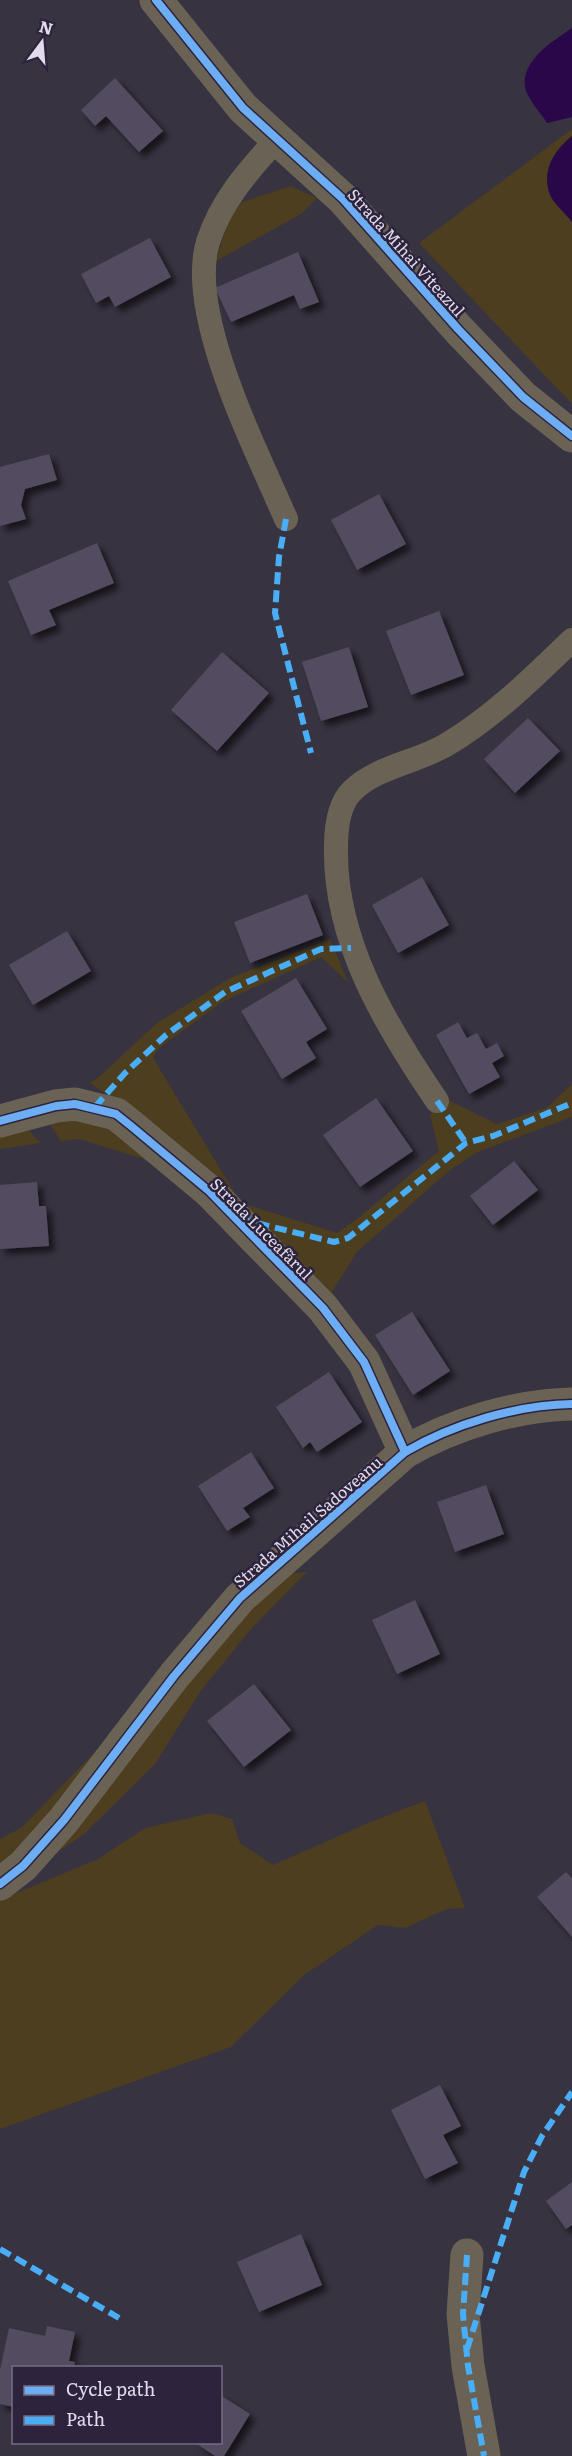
<svg xmlns="http://www.w3.org/2000/svg" width="572" height="2456" viewBox="0 0 572 2456" font-family="Literata,serif">
<style>
.green{fill:#4c3e1e}
.water{fill:#2a0748}
.building{fill:#534c5e;filter:url(#shadow)}
.lines{fill:none;stroke-linecap:round;stroke-linejoin:round}
.service{stroke:#6a6355;stroke-width:24}
.minor{stroke:#6a6355;stroke-width:33}
.tertiary{stroke:#6a6355;stroke-width:33}
.quiet{stroke:#49aef6;stroke-width:6;stroke-dasharray:12 6;stroke-linecap:butt}
.cycleway-casing{stroke:#2d233c;stroke-width:11}
.cycleway{stroke:#6dadf4;stroke-width:8}
.labels{text-anchor:middle;dominant-baseline:central;stroke-width:5;stroke-linejoin:round;paint-order:stroke}
.street-label{font-size:16px;fill:#e1dbeb;stroke:#2d233c}
</style>
<defs>
<filter id="shadow"><feDropShadow dx="5.5" dy="5.5" stdDeviation="3" flood-color="#0009"/></filter>
</defs>
<rect width="100%" height="100%" fill="#383341"/>
<g class="green">
<polygon points="572,129 572,404 419,243"/>
<polygon points="291,186 317,198 301,214 216,261 233,205"/>
<polygon points="330,939 348,982 321,957 222,1002 159,1048 153,1058 241,1203 337,1233 358,1218 439,1151 430,1114 448,1100 497,1124 546,1108 572,1084 572,1117 478,1152 450,1170 357,1252 332,1292 362,1341 150,1124 90,1083 99,1077 157,1023 230,978"/>
<path d="M46 1119C110 1119 136 1139 179 1183L144 1159 79 1139 61 1141Z"/>
<polygon points="23,1125 41,1143 0,1149 0,1131"/>
<polygon points="307,1572 251,1629 200,1692 155,1764 83,1835 27,1872 202,1658 284,1574"/>
<polygon points="126,1720 91,1775 0,1871 0,1839 21,1828"/>
<polygon points="425,1801 465,1908 447,1909 405,1928 378,1925 304,1975 231,2047 0,2129 0,1900 98,1859 145,1828 211,1813 232,1819 240,1843 273,1865 368,1823"/>
</g>
<g class="water">
<path d="M572 28V117L547 123C541 113 527 99 525 87 521 60 553 41 572 28Z"/>
<path d="M572 136V222C566 214 554 204 550 195 541 170 554 151 572 136Z"/>
</g>
<g class="building">
<polygon points="115,78 163,131 139,152 106,116 95,126 81,110"/>
<polygon points="150,238 171,277 115,307 109,296 96,303 81,274"/>
<polygon points="298,252 319,302 300,309 294,295 231,322 215,288"/>
<polygon points="49,454 57,480 25,489 21,505 26,519 0,526 0,467"/>
<polygon points="379,494 406,544 357,570 331,520"/>
<polygon points="97,543 114,583 49,610 56,625 31,635 8,581"/>
<polygon points="439,611 464,675 411,695 386,631"/>
<polygon points="349,647 368,707 321,721 302,662"/>
<polygon points="222,652 269,693 217,751 171,710"/>
<polygon points="528,718 560,751 515,793 484,759"/>
<polygon points="422,877 449,925 398,953 372,905"/>
<polygon points="307,894 323,935 250,963 234,922"/>
<polygon points="67,931 91,971 33,1005 9,965"/>
<polygon points="296,978 327,1029 306,1042 316,1058 282,1079 241,1011"/>
<polygon points="458,1022 467,1038 477,1033 486,1049 497,1043 504,1056 492,1063 500,1077 469,1094 436,1035"/>
<polygon points="376,1098 413,1151 360,1187 323,1135"/>
<polygon points="514,1161 538,1190 493,1225 470,1196"/>
<polygon points="37,1182 39,1206 46,1206 49,1246 0,1249 0,1185"/>
<polygon points="412,1312 450,1371 413,1395 375,1335"/>
<polygon points="329,1372 362,1422 317,1452 310,1442 303,1448 276,1407"/>
<polygon points="251,1452 274,1488 243,1508 250,1517 227,1531 198,1486"/>
<polygon points="486,1485 504,1534 455,1552 437,1502"/>
<polygon points="415,1600 440,1654 397,1674 372,1620"/>
<polygon points="254,1684 291,1730 244,1767 207,1721"/>
<polygon points="566,1872 572,1878 572,1937 537,1897"/>
<polygon points="440,2085 461,2126 443,2135 458,2163 425,2179 391,2110"/>
<polygon points="572,2182 572,2225 566,2229 546,2201"/>
<polygon points="301,2234 322,2285 259,2312 237,2262"/>
<polygon points="47,2326 75,2332 69,2361 75,2362 74,2368 14,2368 14,2407 0,2404 0,2370 9,2328 45,2336"/>
<polygon points="220,2395 250,2414 224,2456 215,2456 194,2442 220,2442"/>
</g>
<g class="lines">
<g class="service">
<path d="M276 140C248 171 221 201 208 242 186 314 257 451 286 519"/>
<path d="M437 1101C386 1026 334 941 336 847 336 829 338 805 352 791 376 767 417 762 446 745 492 718 534 677 572 640"/>
</g>
<g class="minor">
<polyline points="0,1121 56,1106 75,1104 116,1114 131,1126 209,1191 323,1308 364,1362 405,1452"/>
<path d="M0 1884 23 1866 64 1820 174 1676 240 1598 405 1452C453 1424 516 1405 572 1404"/>
<polyline points="467,2255 463,2314 468,2366 484,2456"/>
</g>
<polyline class="tertiary" points="156,0 243,108 343,199 458,329 523,397 572,436"/>
<g class="quiet">
<polyline points="286,519 279,557 275,613 311,753"/>
<polyline points="437,1101 466,1143"/>
<polyline points="95,1107 125,1073 166,1035 225,992 321,949 351,948"/>
<polyline points="240,1219 334,1242 348,1238 466,1143 493,1136 572,1103"/>
<polyline points="0,2249 119,2318"/>
<polyline points="467,2255 463,2314 468,2366 484,2456"/>
<polyline points="467,2349 524,2172 542,2136 572,2092"/>
</g>
<g class="cycleway-casing">
<g id="cycleway">
<polyline points="156,0 243,108 343,199 458,329 523,397 572,436"/>
<polyline points="0,1121 56,1106 75,1104 116,1114 131,1126 209,1191 323,1308 364,1362 405,1452"/>
<path d="M0 1884 23 1866 64 1820 174 1676 240 1598 405 1452C453 1424 516 1405 572 1404"/>
</g>
</g>
<use href="#cycleway" class="cycleway"/>
</g>
<g class="labels">
<g class="street-label">
<text transform="translate(407 252) rotate(48)">Strada Mihai Viteazul</text>
<text transform="translate(262 1228) rotate(45)">Strada Luceafărul</text>
<text transform="translate(307 1521) rotate(-41)">Strada Mihail Sadoveanu</text>
</g>
</g>
<rect x="12" y="2366" width="210" height="78" fill="#2d233c" stroke="#756d82" stroke-width="1.5"/>
<rect x="24" y="2386" width="30" height="9" fill="#6dadf4" stroke="#756d82" stroke-width="1.5"/>
<text x="66" y="2396" font-size="18" fill="#e1dbeb">Cycle path</text>
<rect x="24" y="2416" width="30" height="9" fill="#49aef6" stroke="#756d82" stroke-width="1.5"/>
<text x="66" y="2426" font-size="18" fill="#e1dbeb">Path</text>
<g transform="translate(42 42) rotate(16)" stroke="#2d233c" stroke-width="4.5" paint-order="stroke">
<path d="M0-4.5L10 22L0 15L-10 22Z" fill="#e1dbeb"/>
<text y="-9" font-size="16" font-weight="bold" text-anchor="middle" fill="#e1dbeb">N</text>
</g>
</svg>
